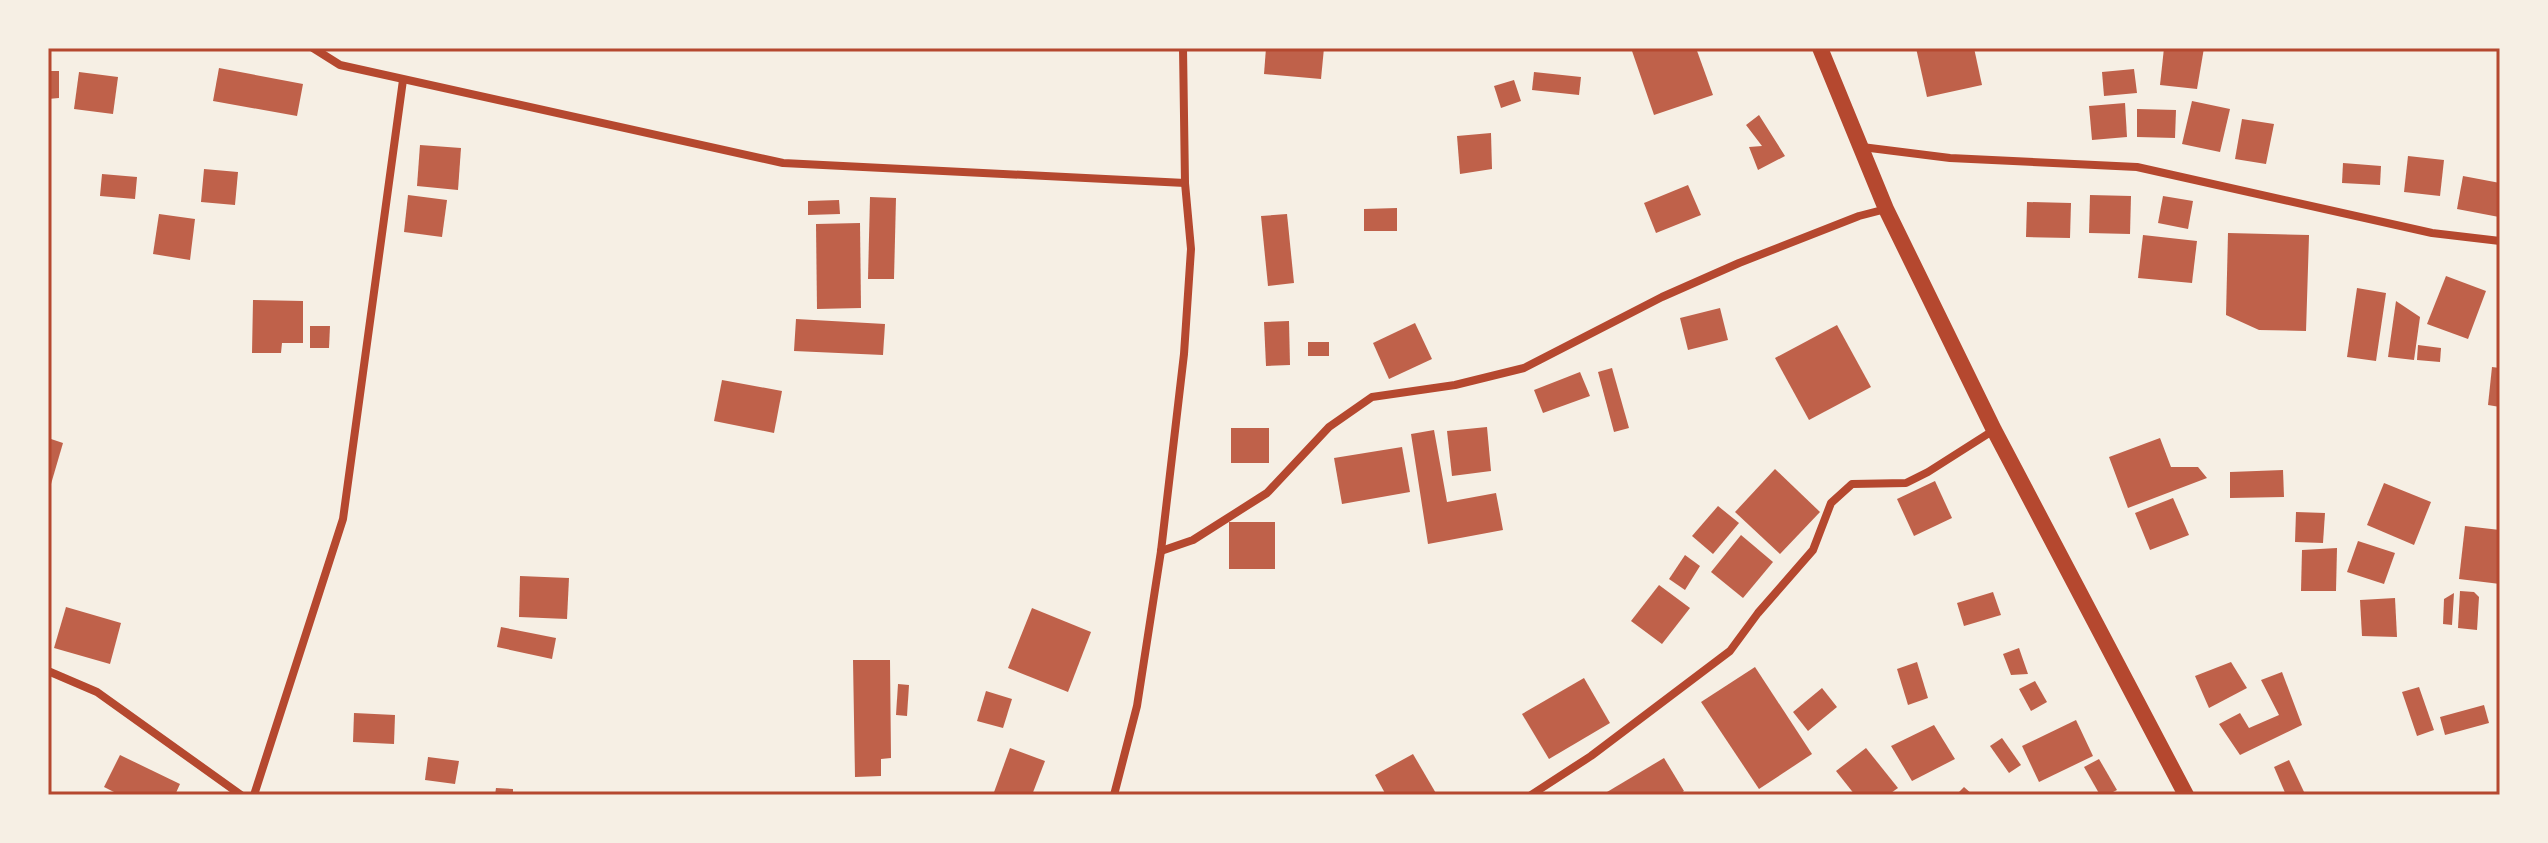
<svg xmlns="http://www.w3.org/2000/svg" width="2548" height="843" viewBox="0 0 2548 843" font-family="'Alegreya Sans',sans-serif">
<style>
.building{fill:#bf614a}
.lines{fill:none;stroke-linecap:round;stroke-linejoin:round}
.minor{stroke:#b5482f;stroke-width:8}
.secondary{stroke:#b5482f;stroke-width:16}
.neatline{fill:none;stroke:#b5482f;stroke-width:3}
</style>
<rect width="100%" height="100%" fill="#f6efe4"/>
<g class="building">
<rect x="95" y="48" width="23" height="3"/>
<polygon points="1266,48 1324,48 1321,79 1264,74"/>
<polygon points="1631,48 1696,48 1713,95 1654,115"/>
<polygon points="1916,48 1974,48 1982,85 1927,97"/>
<polygon points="2164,48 2204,48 2197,89 2160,85"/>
<polygon points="219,68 303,84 297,116 213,101"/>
<polygon points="2134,69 2137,93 2104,96 2102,72"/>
<polygon points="48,71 59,71 59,98 48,99"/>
<polygon points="79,72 118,77 113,114 74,109"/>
<polygon points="1534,72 1581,77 1579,95 1532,90"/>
<polygon points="1514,80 1521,101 1501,108 1494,86"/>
<polygon points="2192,101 2230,109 2220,152 2182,144"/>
<polygon points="2125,103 2127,137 2092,140 2089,106"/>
<polygon points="2137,109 2176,110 2175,138 2137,137"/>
<polygon points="1759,115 1785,156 1758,170 1749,147 1762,146 1746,125"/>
<polygon points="2242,119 2274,124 2266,164 2235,159"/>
<polygon points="1491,133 1492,169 1460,174 1457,136"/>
<polygon points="420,145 461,148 458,190 417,186"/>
<polygon points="2408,156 2444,160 2440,196 2404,192"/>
<polygon points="2343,163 2381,166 2380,185 2342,183"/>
<polygon points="204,169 238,172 235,205 201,202"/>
<polygon points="102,174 137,177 135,199 100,196"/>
<polygon points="2463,176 2500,183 2499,217 2457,209"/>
<polygon points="1688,185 1701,215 1656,233 1644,203"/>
<polygon points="408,195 447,200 442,237 404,232"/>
<polygon points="2090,195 2131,196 2130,234 2089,233"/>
<polygon points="2163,196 2193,201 2188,229 2158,223"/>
<polygon points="870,197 896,198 894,279 868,279"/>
<polygon points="839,200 840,214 808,215 808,201"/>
<polygon points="2027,202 2071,203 2070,238 2026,237"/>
<polygon points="1397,208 1397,231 1364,231 1364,209"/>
<polygon points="159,214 195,219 190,260 153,254"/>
<polygon points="1287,214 1294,283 1268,286 1261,216"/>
<polygon points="860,223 861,308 817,309 816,224"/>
<polygon points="2228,233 2309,235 2306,331 2259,330 2226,315"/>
<polygon points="2143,235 2197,241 2192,283 2138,278"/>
<polygon points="2446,276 2486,291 2468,339 2427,324"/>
<polygon points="2357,288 2386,293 2376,361 2347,357"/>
<polygon points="253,300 303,301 303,343 282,343 281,353 252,353"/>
<polygon points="2396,301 2420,317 2414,360 2388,357"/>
<polygon points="1720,308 1728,340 1688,350 1680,318"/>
<polygon points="796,319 885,324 883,355 794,351"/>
<polygon points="1289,321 1290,365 1266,366 1264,322"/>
<polygon points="1415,323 1432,359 1389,379 1373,343"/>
<polygon points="1837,325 1871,387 1809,420 1775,358"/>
<polygon points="310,326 330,326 329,348 310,348"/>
<rect x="1308" y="342" width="21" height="14"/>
<polygon points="2418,345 2441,348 2440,362 2417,360"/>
<polygon points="2492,367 2500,368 2500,407 2488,405"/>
<polygon points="1612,368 1629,428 1614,432 1598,372"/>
<polygon points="1580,372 1590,396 1543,413 1534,390"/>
<polygon points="722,380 782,391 774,433 714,421"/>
<polygon points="1487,427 1491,471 1452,476 1447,431"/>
<rect x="1231" y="428" width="38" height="35"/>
<polygon points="1434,430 1447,502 1496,493 1503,530 1428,544 1411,434"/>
<polygon points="48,438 63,443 51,484 48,483"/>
<polygon points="2160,438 2171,467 2198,467 2207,478 2128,508 2109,457"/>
<polygon points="1402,447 1410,492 1342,504 1334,458"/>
<polygon points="1775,469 1820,512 1780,554 1735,512"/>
<polygon points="2283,470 2284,497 2230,498 2230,472"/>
<polygon points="1935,481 1952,518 1914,536 1897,499"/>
<polygon points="2384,483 2431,502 2414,545 2367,525"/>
<polygon points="2173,498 2189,535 2150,550 2135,513"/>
<polygon points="1718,506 1739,523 1713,554 1692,536"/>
<polygon points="2296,512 2325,513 2323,543 2295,542"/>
<rect x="1229" y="522" width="46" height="47"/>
<polygon points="2465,526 2500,530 2500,584 2459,579"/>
<polygon points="1741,535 1773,562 1743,598 1711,572"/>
<polygon points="2358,541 2395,553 2384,584 2347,572"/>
<polygon points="2337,548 2336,591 2301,591 2302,550"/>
<polygon points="1685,555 1700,566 1685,590 1669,579"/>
<polygon points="520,576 569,578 567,619 519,617"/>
<polygon points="1659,585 1690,608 1662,644 1631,621"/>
<polygon points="2460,591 2474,592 2479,597 2477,630 2458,628"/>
<polygon points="1993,592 2001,615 1964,626 1957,603"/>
<polygon points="2454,593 2452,625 2443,624 2444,599"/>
<polygon points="2395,598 2397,637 2362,636 2360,600"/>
<polygon points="66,607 121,623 110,664 54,648"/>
<polygon points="1032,608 1091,632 1068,692 1008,668"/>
<polygon points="501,627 556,638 552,659 497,647"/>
<polygon points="2019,648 2028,674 2011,675 2003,654"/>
<polygon points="853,660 890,660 891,758 881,759 881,776 855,777"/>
<polygon points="1917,662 1928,698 1908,705 1897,669"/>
<polygon points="2231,662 2247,688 2209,708 2195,676"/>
<polygon points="1755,667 1812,754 1759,789 1701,702"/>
<polygon points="2282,672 2302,725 2240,755 2219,724 2240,713 2249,728 2279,715 2261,680"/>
<polygon points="1584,678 1610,723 1549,759 1522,714"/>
<polygon points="2035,681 2047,702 2031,711 2019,689"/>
<polygon points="898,684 909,685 907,716 896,715"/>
<polygon points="2419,687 2434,730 2417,736 2402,692"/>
<polygon points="1822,688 1837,707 1808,731 1793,712"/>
<polygon points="986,691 1012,699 1003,728 977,721"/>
<polygon points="2484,705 2489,723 2445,735 2440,717"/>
<polygon points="354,713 395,715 394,744 353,742"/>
<polygon points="2076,720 2093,756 2039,782 2022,746"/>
<polygon points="1934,725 1955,759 1912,781 1891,746"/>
<polygon points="2002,738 2021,765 2009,773 1990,746"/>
<polygon points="1010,748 1045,761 1032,795 993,795"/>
<polygon points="1866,748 1898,788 1888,795 1855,795 1836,771"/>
<polygon points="1413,754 1437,795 1386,795 1375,775"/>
<polygon points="120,755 180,784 175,795 120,795 104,787"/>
<polygon points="428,757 459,761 455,784 425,780"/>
<polygon points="1664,758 1684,791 1678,795 1602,795"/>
<polygon points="2099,759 2117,790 2107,795 2100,795 2084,767"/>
<polygon points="2289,760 2305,794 2302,795 2286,795 2274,767"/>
<polygon points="1964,787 1973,795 1956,795"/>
<polygon points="496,788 513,789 513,795 495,795"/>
</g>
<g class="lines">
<g class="minor">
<polyline points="313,48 340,65 783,163 1185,183"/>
<polyline points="1862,147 1950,158 2137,167 2432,233 2500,241"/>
<polyline points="1161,551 1193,540 1267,493 1329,427 1372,397 1455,385 1524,368 1662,297 1739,263 1859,216 1886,209"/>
<polyline points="48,671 97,692 241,795"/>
<polyline points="254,795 343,519 403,80"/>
<polyline points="1114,795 1137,706 1161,551 1184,354 1191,249 1185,183 1183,48"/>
<polyline points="1531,795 1591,756 1730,651 1758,613 1813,550 1831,503 1852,484 1906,483 1928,472 1994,430"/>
</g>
<polyline class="secondary" points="1820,48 1886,209 1994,430 2186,795"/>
</g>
<rect width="2548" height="843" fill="none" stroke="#f6efe4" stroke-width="100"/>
<rect x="50" y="50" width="2448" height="743" class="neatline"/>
</svg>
